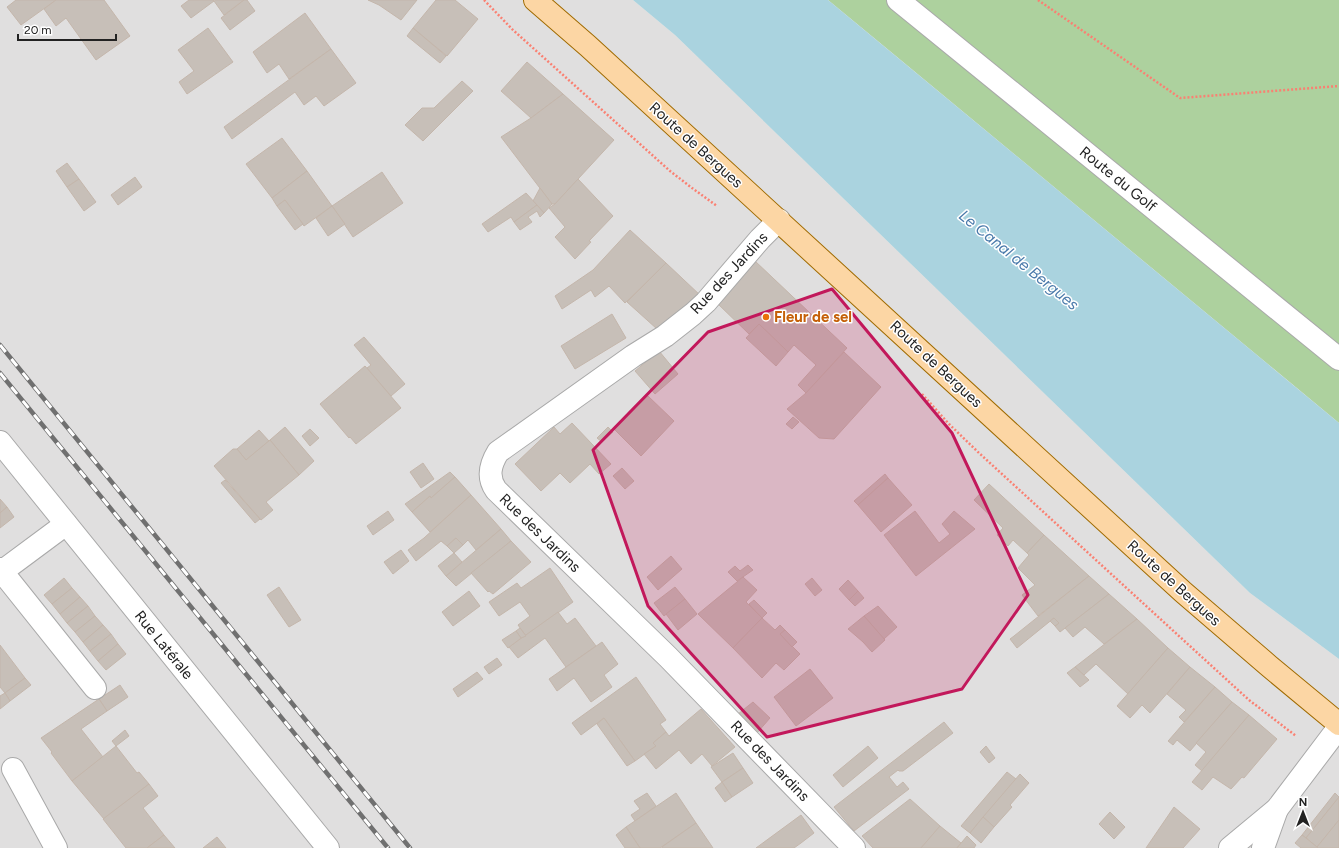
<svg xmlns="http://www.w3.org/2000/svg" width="1339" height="848" viewBox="0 0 1339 848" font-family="Figtree,sans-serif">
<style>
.residential{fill:#e0dfdf}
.forest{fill:#add19e}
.water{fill:#aad3df}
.building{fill:#c7bfb8;stroke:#c4b6ab}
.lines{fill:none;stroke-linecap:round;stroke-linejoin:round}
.minor-casing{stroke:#a9a9a9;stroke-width:24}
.major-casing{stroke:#a06b00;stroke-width:24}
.path{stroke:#fa8072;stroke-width:2.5;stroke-dasharray:2 2;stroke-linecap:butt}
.minor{stroke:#fff;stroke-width:22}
.major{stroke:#fcd6a4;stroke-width:22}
.rail-casing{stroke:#707070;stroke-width:4.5}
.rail{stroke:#fff;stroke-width:3;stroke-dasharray:9;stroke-linecap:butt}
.marked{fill:#c2185b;fill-opacity:0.2;stroke:#c2185b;stroke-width:3;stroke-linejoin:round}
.food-dot{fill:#e8710a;stroke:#fff;stroke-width:1.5}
.labels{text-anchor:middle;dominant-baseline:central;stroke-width:3;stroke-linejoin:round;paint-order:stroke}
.street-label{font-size:15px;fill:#222;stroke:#fff}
.food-label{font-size:15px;font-weight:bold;fill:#c56008;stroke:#fff;text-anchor:start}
.water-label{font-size:16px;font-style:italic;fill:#4a7aab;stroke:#fff}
</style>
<rect width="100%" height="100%" fill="#f2efe9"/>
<polygon class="residential" points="0,0 633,0 675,35 1250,593 1339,659 1339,848 0,848"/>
<polygon class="forest" points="828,0 1339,0 1339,423 891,52"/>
<polygon class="water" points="633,0 828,0 1339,423 1339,659 1250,593 675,35"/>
<g class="building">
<polygon points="16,0 56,0 21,25 7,7"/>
<polygon points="56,0 104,0 130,36 96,60 66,18 56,26 44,9"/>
<polygon points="189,0 213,0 214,1 191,18 181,6"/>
<polygon points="216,0 244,0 224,15 214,1"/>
<polygon points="244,0 247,0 255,11 230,30 221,18"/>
<polygon points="368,0 417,0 401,20 379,5"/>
<polygon points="436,0 455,0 478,19 447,56 413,28"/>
<polygon points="305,13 331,49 289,79 279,64 267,73 253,52"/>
<polygon points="208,28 233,62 187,94 179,82 194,71 178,50"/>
<polygon points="413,28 446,56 440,63 407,36"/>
<polygon points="331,49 356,83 324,106 316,96 304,105 295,92 232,139 224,127"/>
<polygon points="527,62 563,94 531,118 501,91"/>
<polygon points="462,81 473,91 423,141 405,125 422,108 434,108"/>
<polygon points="563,94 614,140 555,204 552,204 501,137 531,118"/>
<polygon points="282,138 307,171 272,198 246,164"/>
<polygon points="67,163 79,179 67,187 56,171"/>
<polygon points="307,171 332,206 304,226 285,200 277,206 272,198"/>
<polygon points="382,172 403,203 353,237 332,206"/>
<polygon points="135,177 142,187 118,205 111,195"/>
<polygon points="79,179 96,202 84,211 67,187"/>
<polygon points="578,179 613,216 589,241 591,242 575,259 555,237 565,227 549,208 555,204"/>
<polygon points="540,188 552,204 544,213 533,201"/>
<polygon points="526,193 537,205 514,222 511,217 488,232 482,224"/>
<polygon points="285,200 303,224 295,230 277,206"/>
<polygon points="537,205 544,213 540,217 537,211 528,217 532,222 520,230 514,222"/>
<polygon points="332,206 345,224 328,236 316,218"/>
<polygon points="630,230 666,263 625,303 609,286 595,297 591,290 562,309 555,296 593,270"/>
<polygon points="755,261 847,348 806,393 798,385 816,365 794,345 788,352 759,324 749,334 718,304 727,295 725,292"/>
<polygon points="666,263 701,296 657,329 627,302"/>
<polygon points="612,314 626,338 575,369 561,346"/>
<polygon points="759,324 788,352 776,366 746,338"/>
<polygon points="364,337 405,384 391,396 367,368 371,365 354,345"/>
<polygon points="659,351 678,374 655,394 635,371"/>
<polygon points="844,352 881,387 834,439 819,438 787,409 806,393"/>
<polygon points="365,366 401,408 356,444 350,437 349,438 320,404"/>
<polygon points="648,396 674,421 641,456 614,429"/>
<polygon points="793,417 799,422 792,429 786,424"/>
<polygon points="572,423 611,464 599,474 590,464 570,483 560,473 541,491 515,464 554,427 560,434"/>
<polygon points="285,427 314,461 299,475 270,440"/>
<polygon points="608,427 613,432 602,442 597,438"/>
<polygon points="310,429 319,438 310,446 302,436"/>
<polygon points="259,430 269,441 246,460 237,449"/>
<polygon points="270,440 299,475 266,502 273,510 261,520 214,466 233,449 237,449 246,460"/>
<polygon points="423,463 434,479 421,488 410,472"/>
<polygon points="622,468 634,481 625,489 613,476"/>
<polygon points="450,472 455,477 431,498 430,496 412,512 405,504"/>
<polygon points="885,474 888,478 858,505 854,501"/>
<polygon points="455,477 471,495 430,532 412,512 430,496 431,498"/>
<polygon points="888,478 912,505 881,532 858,505"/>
<polygon points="225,480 260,519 255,523 221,483"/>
<polygon points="989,484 1044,535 1027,553 1013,540 1008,546 997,535 1003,528 974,500"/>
<polygon points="471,495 501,529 476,550 468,540 463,545 456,538 447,546 441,541 416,561 408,550 424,538"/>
<polygon points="0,499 7,507 0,513"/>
<polygon points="7,507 14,517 0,528 0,513"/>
<polygon points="388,511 394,520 373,535 367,526"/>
<polygon points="915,511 939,543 950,534 942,524 954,511 975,529 916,576 884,535"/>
<polygon points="501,529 511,541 456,586 446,576"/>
<polygon points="1044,535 1089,576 1038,616 1022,595 1035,585 1018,568 1029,555 1027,553"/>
<polygon points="456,538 463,545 454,553 447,546"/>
<polygon points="511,541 531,562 493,594 489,591 488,592 471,573"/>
<polygon points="401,550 409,561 393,574 384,562"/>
<polygon points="454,553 462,562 446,576 438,566"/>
<polygon points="671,556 682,569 658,590 647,577"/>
<polygon points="748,565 753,570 737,581 728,572 735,566 740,571"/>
<polygon points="550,568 573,602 526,636 518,625 530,616 520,602 499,616 489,602 517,583 521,588"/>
<polygon points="1089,576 1109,594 1060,632 1055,626 1059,623 1054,618 1017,648 1010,639 1014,636"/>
<polygon points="743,577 757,590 746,602 762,618 733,648 698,614"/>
<polygon points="64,578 72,588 52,604 44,595"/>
<polygon points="812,578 822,590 815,596 805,584"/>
<polygon points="848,580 858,591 849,600 839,589"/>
<polygon points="279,587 301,620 289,627 267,595"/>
<polygon points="675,587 685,599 664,616 654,603"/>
<polygon points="72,588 80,597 60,614 52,604"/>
<polygon points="469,591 480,606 453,626 442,612"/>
<polygon points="858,591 864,598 855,606 849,600"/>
<polygon points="1109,594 1137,619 1104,644 1085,627 1073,637 1065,628"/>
<polygon points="80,597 88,606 67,623 60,614"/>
<polygon points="685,599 697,614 678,630 666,614"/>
<polygon points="754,600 767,613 762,618 749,604"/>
<polygon points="88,606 95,616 75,632 67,623"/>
<polygon points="878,606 897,627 884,639 864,616"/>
<polygon points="558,612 567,624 575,618 596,646 566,667 545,638 518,658 509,647"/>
<polygon points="95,616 103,625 83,642 75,632"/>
<polygon points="864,616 885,640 872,652 863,642 848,629"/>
<polygon points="762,618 775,630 780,625 785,630 780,634 800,654 784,670 776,663 762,678 733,648"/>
<polygon points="1054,618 1059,623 1055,626 1050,621"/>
<polygon points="1137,619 1168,648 1128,694 1096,664 1084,675 1075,667"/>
<polygon points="103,625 111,634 90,651 83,642"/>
<polygon points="520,628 526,636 521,638 516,631"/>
<polygon points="785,630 797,642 792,647 780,634"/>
<polygon points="516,631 521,638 508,648 502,640"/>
<polygon points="111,634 118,644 98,661 90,651"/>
<polygon points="602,642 618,664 604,675 612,687 591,702 574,678 557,691 549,679"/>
<polygon points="118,644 126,654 106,670 98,661"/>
<polygon points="0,645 25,678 5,693 0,687"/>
<polygon points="1168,648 1190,667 1150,713 1142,705 1130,718 1117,706"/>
<polygon points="497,658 502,665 489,674 484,667"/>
<polygon points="1075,667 1089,680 1080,687 1067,673"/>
<polygon points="1190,667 1215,687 1184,722 1179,717 1186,710 1167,694"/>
<polygon points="810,669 833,698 796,726 774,697"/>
<polygon points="477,672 483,679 458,697 453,689"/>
<polygon points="636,677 666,720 660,724 666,732 653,743 656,746 635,761 604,718 581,735 572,723"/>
<polygon points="25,678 31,685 10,701 5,693"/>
<polygon points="120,685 128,697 107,711 99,699"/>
<polygon points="1215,687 1232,702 1190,751 1177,740 1173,745 1168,741 1169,740"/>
<polygon points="5,693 10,701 0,709 0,696"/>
<polygon points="99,699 107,711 81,729 103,757 72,781 51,753 52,752 41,738"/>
<polygon points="753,702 770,718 757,733 738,714"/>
<polygon points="1232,702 1249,715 1202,771 1195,765 1206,752 1196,743"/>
<polygon points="701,709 735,747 712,766 702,754 691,764 679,750 656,769 644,754 656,746 653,743 666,732 669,736"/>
<polygon points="1249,715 1277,739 1244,778 1242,777 1231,789 1213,777 1202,790 1192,782"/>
<polygon points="604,718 635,761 627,766 597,724"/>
<polygon points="944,722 953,733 903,771 899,771 898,770 889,777 897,787 903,782 909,789 854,831 834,807"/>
<polygon points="125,730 129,736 116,746 112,741"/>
<polygon points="116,746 137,773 139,772 149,784 104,819 72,781"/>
<polygon points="868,746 878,758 843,787 833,775"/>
<polygon points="986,746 995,758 989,763 980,752"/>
<polygon points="733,753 743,768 722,782 711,767"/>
<polygon points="743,768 753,783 732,797 722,782"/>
<polygon points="1007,772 1016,779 970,833 961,826"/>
<polygon points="1020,774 1029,783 1010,805 1012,807 994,827 983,817"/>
<polygon points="722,782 732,797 725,802 715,788"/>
<polygon points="149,784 158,796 143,808 164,835 147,848 126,848 103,819"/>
<polygon points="647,793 656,806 635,821 631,815 640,809 634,801"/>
<polygon points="676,793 696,823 660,848 640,848 626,827"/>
<polygon points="1335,793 1339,797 1306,838 1302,835"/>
<polygon points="1339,797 1339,820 1317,847 1306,838"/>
<polygon points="910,799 940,826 921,848 873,848 862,836"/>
<polygon points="1174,807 1200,829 1183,848 1146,848"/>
<polygon points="1110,812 1125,827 1114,839 1099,824"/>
<polygon points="801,815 814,833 801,843 794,848 756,848"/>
<polygon points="983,817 994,827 981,843 970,833"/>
<polygon points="1339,820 1339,848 1318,848 1317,847"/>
<polygon points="696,823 713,848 662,848 662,847"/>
<polygon points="940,826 961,843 957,848 921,848"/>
<polygon points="626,827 640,848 625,848 616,835"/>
<polygon points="164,835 175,848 147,848"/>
<polygon points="1302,835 1306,838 1318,848 1301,848 1295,843"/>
<polygon points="967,836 976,845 974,848 957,848"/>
<polygon points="217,837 226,848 203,848"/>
</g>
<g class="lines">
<g class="minor-casing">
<g id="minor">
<polyline points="898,0 1339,359"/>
<path d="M779 220 760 239 706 302 693 314 665 336 633 356 498 452C490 465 487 477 496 490L668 657 854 848"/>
<polyline points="0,442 328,848"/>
<polyline points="0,569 95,688"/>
<polyline points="0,573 66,524"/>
<polyline points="13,769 56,848"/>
<polyline points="1230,848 1277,809 1339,727"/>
<polyline points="1263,848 1277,809"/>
</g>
</g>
<g class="major-casing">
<polyline id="major" points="535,0 588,46 1183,592 1269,666 1339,724"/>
</g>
<g class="path">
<polyline points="484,0 513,30 670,171 692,188 717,206"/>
<polyline points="1038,0 1180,98 1339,86"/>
<polyline points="922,394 949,424 979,453 1215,669 1249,700 1296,736"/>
</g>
<use href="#minor" class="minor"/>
<use href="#major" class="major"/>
<g class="rail-casing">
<g id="rail">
<polyline points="0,345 410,848"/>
<polyline points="0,373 388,848"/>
</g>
</g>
<use href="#rail" class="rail"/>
</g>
<path class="marked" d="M832 289 952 433 1028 595 962 689 767 737 648 606 593 450 708 332Z"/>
<circle class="food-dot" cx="766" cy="317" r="4"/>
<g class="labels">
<g class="street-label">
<text transform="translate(696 145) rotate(42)">Route de Bergues</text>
<text transform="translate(1118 179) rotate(39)">Route du Golf</text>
<text transform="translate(729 273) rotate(-47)">Rue des Jardins</text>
<text transform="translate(936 364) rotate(43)">Route de Bergues</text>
<text transform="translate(540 533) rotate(44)">Rue des Jardins</text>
<text transform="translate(1174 583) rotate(42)">Route de Bergues</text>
<text transform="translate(164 645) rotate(51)">Rue Latérale</text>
<text transform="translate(770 761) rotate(46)">Rue des Jardins</text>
</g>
<g class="food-label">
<text x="774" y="317">Fleur de sel</text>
</g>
<g class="water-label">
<text transform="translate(1019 260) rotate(39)">Le Canal de Bergues</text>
</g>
</g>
<g transform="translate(1303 812)" stroke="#ffffff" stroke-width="3" paint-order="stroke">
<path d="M0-3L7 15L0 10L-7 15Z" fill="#222222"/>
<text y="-6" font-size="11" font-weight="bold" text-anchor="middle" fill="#222222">N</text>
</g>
<path d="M18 34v6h98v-6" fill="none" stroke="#222222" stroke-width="2"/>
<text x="24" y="34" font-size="12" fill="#222222" stroke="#ffffff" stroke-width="3" paint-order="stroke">20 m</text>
</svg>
